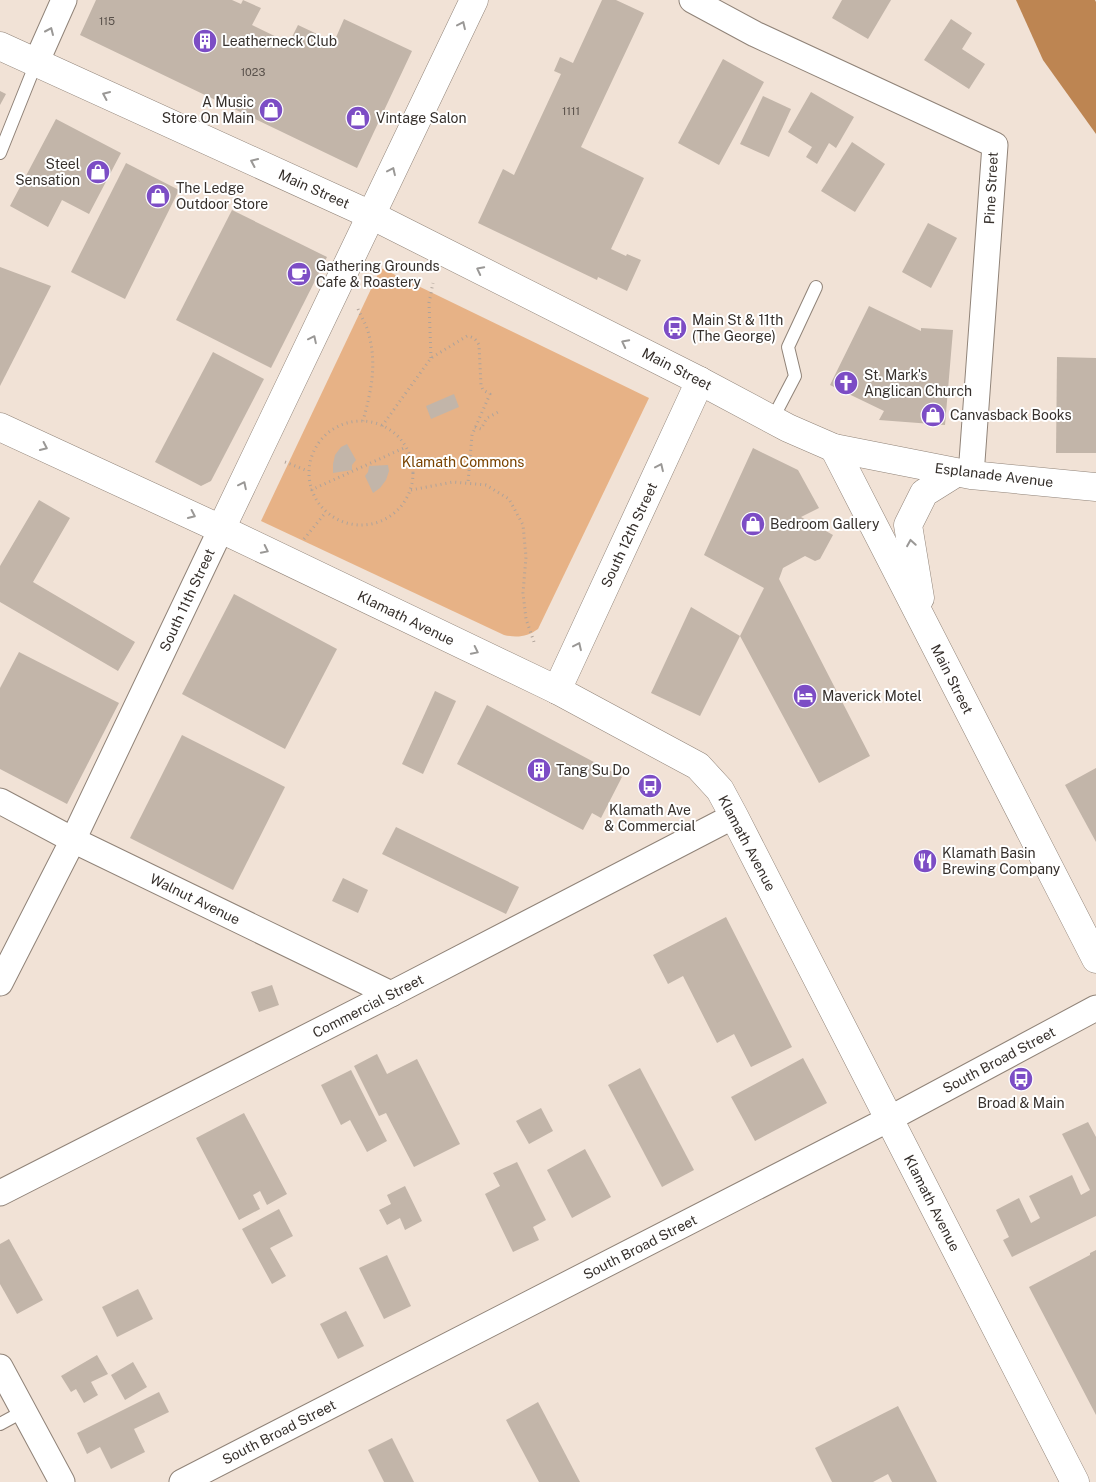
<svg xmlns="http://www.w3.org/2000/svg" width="1096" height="1482" viewBox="0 0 1096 1482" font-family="'Public Sans',sans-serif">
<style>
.green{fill:#e7b286}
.water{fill:#bd8552}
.building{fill:#c2b5a9}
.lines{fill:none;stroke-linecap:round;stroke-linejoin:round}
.lane-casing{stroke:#908378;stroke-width:14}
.street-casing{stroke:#908378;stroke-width:27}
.secondary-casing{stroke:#908378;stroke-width:29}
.path{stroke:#afa39a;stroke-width:3;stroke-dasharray:1 4;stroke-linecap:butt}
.lane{stroke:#fff;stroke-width:12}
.street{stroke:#fff;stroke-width:25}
.secondary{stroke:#fff;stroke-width:28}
.oneway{stroke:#9a9896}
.labels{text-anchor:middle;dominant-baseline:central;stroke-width:4;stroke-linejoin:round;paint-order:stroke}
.number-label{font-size:11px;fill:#59514b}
.poi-label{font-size:14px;fill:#36302c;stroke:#fff;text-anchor:start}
.street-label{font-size:14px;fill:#36302c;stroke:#fff}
.park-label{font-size:14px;fill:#794301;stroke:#fff}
</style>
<rect width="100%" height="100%" fill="#f1e2d6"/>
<path class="green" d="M381 268 649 398 538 629C527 637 517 638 504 635L261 521Z"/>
<polygon class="water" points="1016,0 1095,0 1096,2 1096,134 1043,60"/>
<g class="building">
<polygon points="96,0 232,0 241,4 243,0 261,8 252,25 289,43 298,25 334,42 344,19 412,51 357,168 80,35"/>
<polygon points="602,0 616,0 644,13 581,147 644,178 611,249 626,256 627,254 641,260 627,291 598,277 597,280 478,223 503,169 514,175 561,74 554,71 560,57 573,63"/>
<polygon points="842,0 891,0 868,39 832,18"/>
<polygon points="951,19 972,33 962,49 985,64 969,89 924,60"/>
<polygon points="723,59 764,82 719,165 678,143"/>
<polygon points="0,91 6,94 0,105"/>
<polygon points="811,92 854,117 836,148 829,143 817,164 806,157 812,147 788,132"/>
<polygon points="763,96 791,109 769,157 740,144"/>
<polygon points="56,119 121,153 89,214 62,200 48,227 10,206"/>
<polygon points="852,142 885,164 855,212 821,191"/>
<polygon points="126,163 179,190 125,299 71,272"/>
<polygon points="232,210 327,257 271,368 176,320"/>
<polygon points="928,223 957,238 931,288 902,272"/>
<polygon points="0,267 51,286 0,386"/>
<polygon points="869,306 921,331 921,328 953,330 945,425 879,420 884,411 830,385"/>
<polygon points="213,352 264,379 211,481 201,486 155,462"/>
<polygon points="1057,357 1096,358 1096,453 1056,453"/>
<polygon points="454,394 459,407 431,419 426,406"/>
<polygon points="347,444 356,460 352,465 352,470 333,473 333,464 335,455 341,447"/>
<polygon points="753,448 798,470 819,508 801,517 833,535 820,559 815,561 805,556 783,568 779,579 870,756 819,783 740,636 764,588 704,555"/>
<polygon points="388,465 389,471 386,480 380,488 373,493 365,476 368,472 369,466"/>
<polygon points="39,500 70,518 33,582 135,642 118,671 0,602 0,566"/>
<polygon points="234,594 337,649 285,749 182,694"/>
<polygon points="691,607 740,636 700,716 651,693"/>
<polygon points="19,652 119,703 67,804 0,769 0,688"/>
<polygon points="435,691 456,701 423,774 402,764"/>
<polygon points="487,705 622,777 601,818 592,813 583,830 457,764"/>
<polygon points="182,735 285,787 233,890 130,838"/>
<polygon points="1096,768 1096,842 1065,785"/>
<polygon points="396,827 519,887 506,914 382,854"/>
<polygon points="343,878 368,890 358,913 332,901"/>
<polygon points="726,917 792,1047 751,1067 734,1034 717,1043 683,976 668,984 653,955"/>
<polygon points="272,985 279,1005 259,1012 251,992"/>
<polygon points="377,1054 387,1074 417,1059 460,1144 414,1167 386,1113 379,1116 354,1066"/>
<polygon points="803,1058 827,1103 755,1141 731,1097"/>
<polygon points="640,1068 694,1170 662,1187 608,1085"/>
<polygon points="351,1070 387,1141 367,1152 350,1120 341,1125 321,1085"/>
<polygon points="541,1108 553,1131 529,1144 516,1121"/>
<polygon points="244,1113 287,1194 267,1205 260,1191 253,1195 260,1209 239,1220 196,1138"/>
<polygon points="1088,1122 1096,1137 1096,1216 1012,1257 1003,1240 1009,1237 996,1210 1019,1198 1031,1223 1040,1218 1029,1196 1072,1175 1081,1195 1090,1190 1062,1134"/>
<polygon points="585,1149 611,1197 572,1218 547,1170"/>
<polygon points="517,1162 546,1220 533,1227 539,1240 513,1252 485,1194 500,1186 493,1173"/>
<polygon points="405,1186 422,1221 405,1230 400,1218 387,1225 379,1210 391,1204 387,1195"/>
<polygon points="279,1209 293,1236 270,1248 286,1276 272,1284 242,1229"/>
<polygon points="9,1239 43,1300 17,1314 0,1284 0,1244"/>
<polygon points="1096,1250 1096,1415 1029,1287 1090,1255 1090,1253"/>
<polygon points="387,1255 411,1306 384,1319 359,1268"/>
<polygon points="138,1289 153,1319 117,1337 102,1307"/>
<polygon points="346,1311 364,1346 338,1359 320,1324"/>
<polygon points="97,1355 108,1374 91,1382 98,1395 84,1403 76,1389 71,1392 61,1376"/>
<polygon points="133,1362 147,1387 125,1400 111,1375"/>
<polygon points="159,1392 169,1412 134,1429 145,1452 111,1469 100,1447 87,1454 77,1433"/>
<polygon points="538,1402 580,1482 539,1482 506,1420"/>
<polygon points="898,1406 937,1482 892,1482 888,1474 873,1482 832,1482 815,1448"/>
<polygon points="392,1438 414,1482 384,1482 368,1450"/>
</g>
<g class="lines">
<g class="lane-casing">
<g id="lane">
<polyline points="0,153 36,63"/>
<polyline points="772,420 795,376 788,347 816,287"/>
<polyline points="0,1424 24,1411"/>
</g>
</g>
<g class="street-casing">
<g id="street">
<polyline points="692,0 755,34 995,145 971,475"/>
<polyline points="36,63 64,0"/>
<polyline points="0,801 73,840 391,994"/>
<polyline points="0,983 73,840 221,529"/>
<polyline points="0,1193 391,994 734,816"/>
<polyline points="0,1367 62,1482"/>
<polyline points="182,1482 889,1119 1096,1008"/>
</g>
</g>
<g class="secondary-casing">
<g id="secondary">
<polyline points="0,46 371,215 700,381 788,428 834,448 971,475 1096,487"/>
<polyline points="0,427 221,529 557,690 698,766 720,790 734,816 1075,1482"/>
<polyline points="834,448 1096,959"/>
<polyline points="221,529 474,0"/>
<polyline points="920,598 908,525 924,493 956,473"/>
<polyline points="557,690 700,381"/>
</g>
</g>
<g class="path">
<path d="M358 309C362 318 367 326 369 335 377 366 371 391 363 421"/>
<polyline points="431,358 429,303 433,283"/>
<circle cx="361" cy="473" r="52"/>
<path d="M382 426 431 358 467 336C473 337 476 339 479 345L481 385 483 390 490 394 472 435 468 483"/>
<polyline points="475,427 481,429 487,418 500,411"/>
<polyline points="285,462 308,471"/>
<polyline points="311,490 406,447"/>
<polyline points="411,490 453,482 486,485 509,499 523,525 526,557 523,593 526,619 534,642"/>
<polyline points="304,539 326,512"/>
</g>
<use href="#lane" class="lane"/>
<use href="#street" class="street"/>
<use href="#secondary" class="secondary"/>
</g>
<defs><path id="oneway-chevron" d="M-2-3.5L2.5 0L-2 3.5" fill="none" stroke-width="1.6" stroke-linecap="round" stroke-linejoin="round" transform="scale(1.25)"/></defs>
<g class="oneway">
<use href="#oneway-chevron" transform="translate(462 25) rotate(-65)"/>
<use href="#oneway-chevron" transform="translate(50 31) rotate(-66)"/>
<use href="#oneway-chevron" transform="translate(106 95) rotate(-156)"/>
<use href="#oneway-chevron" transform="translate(254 162) rotate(-156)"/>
<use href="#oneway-chevron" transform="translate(392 171) rotate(-65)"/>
<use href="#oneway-chevron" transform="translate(480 270) rotate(-153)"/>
<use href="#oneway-chevron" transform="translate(313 339) rotate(-64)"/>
<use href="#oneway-chevron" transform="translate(625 343) rotate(-153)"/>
<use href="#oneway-chevron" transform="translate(44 447) rotate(25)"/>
<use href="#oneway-chevron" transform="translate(660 467) rotate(-65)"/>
<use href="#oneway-chevron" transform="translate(243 485) rotate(-64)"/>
<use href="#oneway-chevron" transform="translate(192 515) rotate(25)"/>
<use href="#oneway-chevron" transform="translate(911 543) rotate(-99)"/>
<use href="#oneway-chevron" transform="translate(265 550) rotate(26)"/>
<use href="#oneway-chevron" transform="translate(578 646) rotate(-65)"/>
<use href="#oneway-chevron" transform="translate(475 651) rotate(26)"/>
</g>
<defs>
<g id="building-disc" transform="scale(1.25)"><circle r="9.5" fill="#7c4dc5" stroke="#fff"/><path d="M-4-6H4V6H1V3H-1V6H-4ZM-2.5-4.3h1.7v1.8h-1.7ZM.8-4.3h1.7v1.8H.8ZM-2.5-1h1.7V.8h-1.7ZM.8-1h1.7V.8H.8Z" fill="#fff"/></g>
<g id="shop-disc" transform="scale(1.25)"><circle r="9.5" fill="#7c4dc5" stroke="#fff"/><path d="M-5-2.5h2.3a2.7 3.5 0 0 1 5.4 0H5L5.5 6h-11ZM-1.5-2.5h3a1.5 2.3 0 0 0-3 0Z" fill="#fff"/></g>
<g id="cafe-disc" transform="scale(1.25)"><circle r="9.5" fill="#7c4dc5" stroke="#fff"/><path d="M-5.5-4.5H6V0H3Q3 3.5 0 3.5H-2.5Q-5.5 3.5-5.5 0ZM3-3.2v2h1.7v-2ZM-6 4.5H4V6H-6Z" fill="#fff"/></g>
<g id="bus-disc" transform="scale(1.25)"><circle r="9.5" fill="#7c4dc5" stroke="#fff"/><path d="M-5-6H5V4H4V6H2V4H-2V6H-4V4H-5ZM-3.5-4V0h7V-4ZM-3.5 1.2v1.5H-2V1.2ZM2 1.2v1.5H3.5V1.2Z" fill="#fff"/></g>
<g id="church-disc" transform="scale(1.25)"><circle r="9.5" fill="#7c4dc5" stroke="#fff"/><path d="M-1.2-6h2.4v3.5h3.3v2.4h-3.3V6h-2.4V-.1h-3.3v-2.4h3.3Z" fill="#fff"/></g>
<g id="hotel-disc" transform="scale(1.25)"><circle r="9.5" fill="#7c4dc5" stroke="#fff"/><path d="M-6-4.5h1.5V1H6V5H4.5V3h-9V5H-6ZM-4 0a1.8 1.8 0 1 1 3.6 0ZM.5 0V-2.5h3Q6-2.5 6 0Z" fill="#fff"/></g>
<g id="restaurant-disc" transform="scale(1.25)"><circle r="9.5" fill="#7c4dc5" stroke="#fff"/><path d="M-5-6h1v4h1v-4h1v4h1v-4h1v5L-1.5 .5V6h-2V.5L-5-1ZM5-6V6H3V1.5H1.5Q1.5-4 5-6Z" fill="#fff"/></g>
</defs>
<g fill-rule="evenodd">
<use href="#building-disc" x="205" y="41"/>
<use href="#shop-disc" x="271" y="110"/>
<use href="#shop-disc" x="358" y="118"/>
<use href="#shop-disc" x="98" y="172"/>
<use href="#shop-disc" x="158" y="196"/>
<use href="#cafe-disc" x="299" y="274"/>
<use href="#bus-disc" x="675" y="328"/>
<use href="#church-disc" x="846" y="383"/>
<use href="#shop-disc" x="933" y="415"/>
<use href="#shop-disc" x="753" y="524"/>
<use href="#hotel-disc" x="805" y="696"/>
<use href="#building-disc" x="539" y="770"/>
<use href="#bus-disc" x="650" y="786"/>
<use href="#restaurant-disc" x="925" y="861"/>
<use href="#bus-disc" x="1021" y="1079"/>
</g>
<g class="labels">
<g class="number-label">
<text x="107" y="21">115</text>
<text x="253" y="72">1023</text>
<text x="571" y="111">1111</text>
</g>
<g class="poi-label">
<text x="222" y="41">Leatherneck Club</text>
<text x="254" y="102" text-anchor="end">A Music<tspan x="254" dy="16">Store On Main</tspan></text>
<text x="376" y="118">Vintage Salon</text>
<text x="80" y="164" text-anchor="end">Steel<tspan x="80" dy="16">Sensation</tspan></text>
<text x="176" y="188">The Ledge<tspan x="176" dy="16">Outdoor Store</tspan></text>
<text x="316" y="266">Gathering Grounds<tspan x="316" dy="16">Cafe &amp; Roastery</tspan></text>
<text x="692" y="320">Main St &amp; 11th<tspan x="692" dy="16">(The George)</tspan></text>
<text x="864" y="375">St. Mark's<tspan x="864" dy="16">Anglican Church</tspan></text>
<text x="950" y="415">Canvasback Books</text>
<text x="770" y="524">Bedroom Gallery</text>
<text x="822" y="696">Maverick Motel</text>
<text x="556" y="770">Tang Su Do</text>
<text x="650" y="810" text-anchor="middle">Klamath Ave<tspan x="650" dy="16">&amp; Commercial</tspan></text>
<text x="942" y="853">Klamath Basin<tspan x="942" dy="16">Brewing Company</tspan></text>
<text x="1021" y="1103" text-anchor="middle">Broad &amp; Main</text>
</g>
<g class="street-label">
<text transform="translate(991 188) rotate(-87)">Pine Street</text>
<text transform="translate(314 189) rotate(24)">Main Street</text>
<text transform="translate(677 369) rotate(27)">Main Street</text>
<text transform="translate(994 475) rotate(7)">Esplanade Avenue</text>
<text transform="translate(629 535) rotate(-65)">South 12th Street</text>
<text transform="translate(187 600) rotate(-65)">South 11th Street</text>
<text transform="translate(406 618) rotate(26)">Klamath Avenue</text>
<text transform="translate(952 679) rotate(63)">Main Street</text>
<text transform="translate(747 843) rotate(62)">Klamath Avenue</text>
<text transform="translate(195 899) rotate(26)">Walnut Avenue</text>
<text transform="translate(368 1006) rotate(-27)">Commercial Street</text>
<text transform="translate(999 1060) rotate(-28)">South Broad Street</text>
<text transform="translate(932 1203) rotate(63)">Klamath Avenue</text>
<text transform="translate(640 1247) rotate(-27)">South Broad Street</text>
<text transform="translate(279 1432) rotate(-27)">South Broad Street</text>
</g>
<g class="park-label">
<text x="463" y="462">Klamath Commons</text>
</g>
</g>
</svg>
